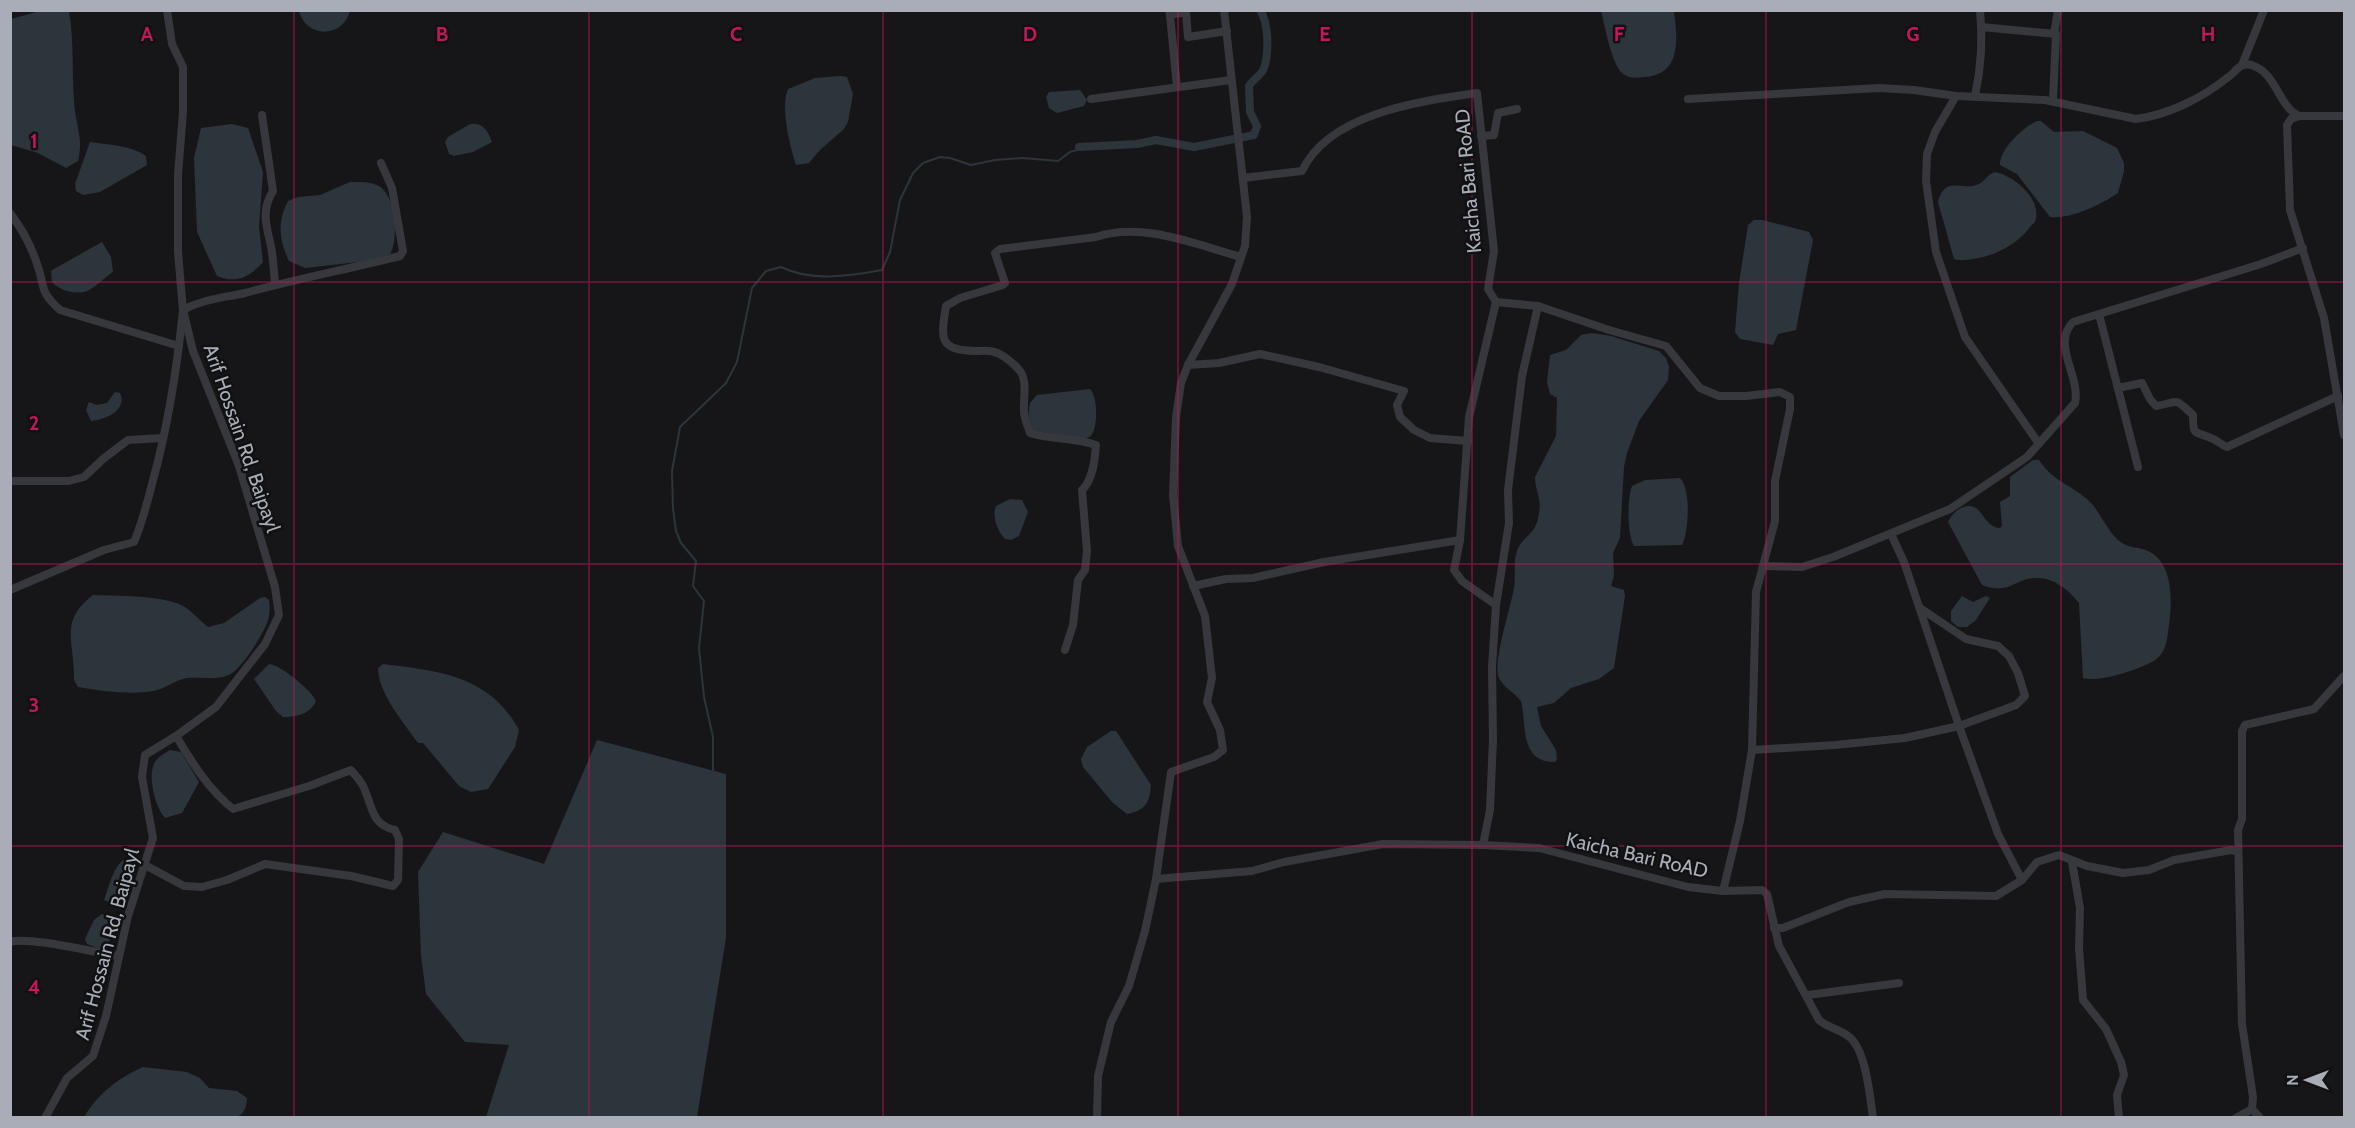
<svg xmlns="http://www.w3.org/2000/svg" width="2355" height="1128" viewBox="0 0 2355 1128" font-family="Cabin,sans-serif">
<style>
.water{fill:#2c353c}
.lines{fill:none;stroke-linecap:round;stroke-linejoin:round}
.stream{stroke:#2c353c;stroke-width:2}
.canal{stroke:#2c353c;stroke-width:8}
.minor{stroke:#37383d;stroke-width:8}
.grid{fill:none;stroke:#c2185b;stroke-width:1.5;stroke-opacity:0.55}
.labels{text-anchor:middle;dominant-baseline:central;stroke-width:5;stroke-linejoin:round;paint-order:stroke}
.street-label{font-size:20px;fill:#a8adb8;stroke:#111113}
.grid-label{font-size:20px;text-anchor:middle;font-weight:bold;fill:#c2185b;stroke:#111113;stroke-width:5;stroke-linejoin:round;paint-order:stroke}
</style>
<rect width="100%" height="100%" fill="#161618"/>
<g class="water">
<path d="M40 11H69C74 40 72 71 74 101 75 124 84 138 78 161L66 168 38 153 11 145V19Z"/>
<path d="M299 11H350C343 38 306 39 299 11Z"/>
<path d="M1601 11H1674C1677 37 1683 75 1644 77 1636 78 1629 79 1622 73 1611 62 1605 26 1601 11Z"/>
<path d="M841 76 847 77 853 94 848 122 844 129 820 150 809 163 796 165C790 147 780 106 788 89L815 78Z"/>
<polygon points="1080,90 1087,100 1084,106 1057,113 1049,108 1046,97 1049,92"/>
<path d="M2037 121H2041L2054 132 2083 131 2117 148 2124 163V171L2118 193C2100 205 2072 219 2050 217L2017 174 2000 165C1999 150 2023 127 2037 121Z"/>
<path d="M232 124 248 128 263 172 259 227 263 262C250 277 236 284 217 276L197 232 194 158 201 128Z"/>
<path d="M470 124C483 122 488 131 492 142L473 152 454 156 449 154 445 142 448 137Z"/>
<path d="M90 142C109 145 130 145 146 156L147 165 100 192 83 195 76 191 75 184Z"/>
<path d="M1995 172C2015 176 2043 200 2035 222 2029 227 2027 232 2022 236 2008 249 1992 256 1973 259 1966 260 1961 261 1954 259L1938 202C1945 174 1963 192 1979 184 1986 180 1988 174 1995 172Z"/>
<path d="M350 182C360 182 370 181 379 186 396 196 399 239 390 254L367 261 305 268 289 261C279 240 277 222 288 201L298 197 320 195Z"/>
<polygon points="1754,220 1762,220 1809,232 1813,240 1796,330 1778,334 1773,345 1740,339 1735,332 1739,283 1748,225"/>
<path d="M102 242 111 257 113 272C105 277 97 286 89 290 78 296 60 291 52 282L51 271 54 269Z"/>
<path d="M1592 333 1611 336 1659 351 1666 358 1669 367 1668 380 1639 421 1627 453 1624 467 1620 538 1613 553 1614 576 1611 586 1624 590 1625 596 1614 668 1599 679 1571 688 1554 703 1537 707 1541 726 1556 750 1557 759 1555 762C1519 762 1527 725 1521 701 1515 693 1504 688 1499 678 1492 664 1511 606 1514 588 1516 576 1513 562 1517 551 1523 534 1536 537 1539 513 1542 500 1535 490 1535 477L1556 436 1557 398 1550 394 1547 382 1550 355 1566 350 1581 335Z"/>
<path d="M1090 389C1098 398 1098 426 1091 436L1085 439 1034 431C1028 423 1028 413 1030 403L1037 395Z"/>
<path d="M115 392 120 393C128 410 105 420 91 421L86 410 89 402 97 405 107 403Z"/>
<path d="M2033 460H2039C2054 483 2074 485 2091 503 2101 514 2110 536 2122 543 2129 548 2140 547 2148 551 2174 563 2172 602 2169 625 2166 649 2165 658 2141 667 2126 673 2099 682 2083 678L2079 603C2069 590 2053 577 2036 578 2014 578 2010 596 1982 585L1948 522C1951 516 1955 511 1961 508 1983 498 1981 527 2000 528L2002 526 2000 502 2010 496V477Z"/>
<path d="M1680 478C1691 489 1689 531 1682 545L1634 546C1627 535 1627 499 1632 486L1645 480Z"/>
<path d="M1010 499 1022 500 1028 512 1019 536 1011 540 1005 539C997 531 992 516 996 506Z"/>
<path d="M93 595C116 596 163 595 183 606 192 611 199 620 208 627L224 623 260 598 265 597 269 600C270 607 270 616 267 623 262 636 241 670 229 675 218 680 200 677 187 678 175 680 165 689 153 691 131 695 100 691 78 687L74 680C75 642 58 622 93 595Z"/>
<polygon points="1962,596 1973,602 1986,596 1990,598 1976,620 1967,627 1958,627 1951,621 1951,611"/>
<path d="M269 664C281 665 311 690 316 701 310 714 297 717 283 717L276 711 254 679Z"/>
<path d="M383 664C439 671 489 675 519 730L515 747 488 789 471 792 459 786 423 743H418C404 723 378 693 378 668Z"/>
<path d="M1111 731H1116L1151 785C1150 802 1145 811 1127 814L1112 802 1083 767 1081 759 1087 747Z"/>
<polygon points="597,740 726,774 726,938 697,1117 486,1117 509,1045 465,1042 426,994 421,956 418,872 443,832 544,864"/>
<path d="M170 750 181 752 199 782 182 813 165 818C155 807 147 775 155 762 158 757 165 753 170 750Z"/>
<path d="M125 859 132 865 122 902 116 905 104 900C109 887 113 866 125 859Z"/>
<path d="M102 914 111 918C114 926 111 939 107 947L100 949 87 944 85 939 94 920Z"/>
<path d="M143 1067 187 1072 200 1078 209 1088 237 1091 247 1098C247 1106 244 1115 236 1117H84C99 1093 117 1079 143 1067Z"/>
</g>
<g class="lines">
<path class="stream" d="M713 772V737L704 697 699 648 704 601 693 586 696 561 681 543 676 531 673 509 672 471 680 427 726 383 737 362 752 288 766 271 781 267C811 282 850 276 882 270L890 252 900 200 913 173 923 163 940 157 950 158 971 165 995 160 1023 158 1058 161 1070 152 1097 144"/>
<path class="canal" d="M1079 147 1137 144 1156 140 1194 147 1254 135 1257 126 1250 112 1249 86C1253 79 1262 75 1264 68 1269 53 1269 23 1260 10"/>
<g class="minor">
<polyline points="1169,10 1170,15 1186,12 1188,37 1227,31"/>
<polyline points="1170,15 1177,87"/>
<polyline points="1981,27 2056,34 2053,101"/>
<polyline points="2054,34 2058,10"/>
<polyline points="2242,65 2264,10"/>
<polyline points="1956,96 1935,132 1927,154 1926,181 1936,252 1965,337 2039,444"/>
<path d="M1975 96C1981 68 1983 39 1980 10"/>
<polyline points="1091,99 1231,80"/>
<path d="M1688 99 1879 88 1914 90 1956 96 2045 100 2136 119C2168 115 2202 98 2227 78 2232 75 2236 69 2241 66 2245 64 2250 64 2254 66 2277 75 2279 107 2299 116"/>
<path d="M262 115 273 191C261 210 266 225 271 246 273 258 274 271 275 283"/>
<polyline points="2344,116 2299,116 2291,119 2287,125 2290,210 2324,318 2344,435"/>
<polyline points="1481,136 1494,135 1498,113 1517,109"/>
<path d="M10 213C22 229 31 245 37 264 46 288 38 290 60 310L179 346"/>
<polyline points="2099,314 2138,467"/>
<polyline points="1188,365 1219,363 1260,354 1319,367 1404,391 1397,405 1400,417 1414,430 1430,438 1468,441"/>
<path d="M2118 388 2142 383 2150 399 2156 406C2181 402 2172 396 2193 415 2193 436 2194 431 2211 438 2217 440 2221 445 2227 447L2338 396"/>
<polyline points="10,481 69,481 84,477 103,459 128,440 163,438"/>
<path d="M1765 566 1802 567 1833 557 1950 509 2027 457 2075 403C2081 377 2051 344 2073 322L2261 264 2303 248"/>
<polyline points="1193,586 1226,579 1253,578 1324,562 1460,540"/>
<path d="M10 590 104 550 134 542C142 523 147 504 152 484 168 427 177 369 183 310 203 299 223 298 245 293 297 279 348 269 400 256L403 251 392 188 381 163"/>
<polyline points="1496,605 1462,581 1454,570 1460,540 1469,417 1496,302"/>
<polyline points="1920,608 1966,639 1998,646 2009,656 2018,673 2025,696 2016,705 1959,726 1998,834 2022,880"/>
<path d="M1065 650 1073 625 1078 580 1085 570 1087 551 1082 490C1093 480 1095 459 1096 445 1075 437 1052 440 1030 433 1028 426 1024 419 1024 411 1023 399 1028 382 1020 371 1014 364 1003 354 994 352 988 350 981 351 975 351 938 350 941 338 946 306L960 298 1003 285 1005 283 995 253 1000 249 1096 237C1142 221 1197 245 1241 257"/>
<polyline points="1752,750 1835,745 1905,738 1959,726 1904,562 1891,534"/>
<polyline points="1483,845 1490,810 1493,739 1492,667 1496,605 1509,523 1508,490 1522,376 1538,306"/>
<polyline points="2072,862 2080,908 2079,948 2083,1000 2106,1029 2121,1062 2124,1075 2117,1095 2119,1118"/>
<path d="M145 865 184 886 202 887 227 880 265 864 351 876 393 886 398 880 399 839 395 830C370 824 373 806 363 786 360 780 355 775 351 770L309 786 233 809C208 789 193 764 176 736"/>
<path d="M1156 879 1252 871 1284 862 1383 844 1483 845 1539 848 1688 887 1723 891 1740 821 1752 750 1756 592 1775 521V481L1790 409V397L1780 392 1746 396H1719L1700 388 1666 346 1609 330 1538 306 1496 302 1488 289 1494 251 1477 93C1421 101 1329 113 1302 171L1243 178"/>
<path d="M1723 891 1762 890 1767 894 1779 946 1819 1020C1828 1028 1839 1029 1848 1036 1866 1048 1870 1097 1873 1118"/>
<polyline points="1774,928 1783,928 1849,902 1885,894 1996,896 2022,880 2037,862 2059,855 2087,866 2123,873 2149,870 2174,860 2231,850 2238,852"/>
<path d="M10 942C28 936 97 953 119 956"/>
<polyline points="1808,995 1899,983"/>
<polyline points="45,1118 67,1078 93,1056 106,1016 128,916 153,838 142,777 145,755 176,736 216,707 265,644 279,615 275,587 239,466 193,351 183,310 178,252 178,175 183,112 183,67 172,44 167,10"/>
<polyline points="1097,1118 1098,1076 1111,1022 1129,986 1145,931 1156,879 1171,772 1214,757 1223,750 1220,730 1207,702 1212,678 1205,616 1178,546 1173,495 1176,417 1181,383 1188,365 1232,284 1245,246 1247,217 1224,10"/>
<polyline points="2236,1118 2252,1109"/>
<polyline points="2260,1118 2252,1109 2253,1097 2242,1024 2238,830 2242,819 2242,731 2245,725 2314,709 2344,676"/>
</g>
</g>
<path class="grid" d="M294 10V1118M589 10V1118M883 10V1118M1178 10V1118M1472 10V1118M1766 10V1118M2061 10V1118M10 282H2344M10 564H2344M10 846H2344"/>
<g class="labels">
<g class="street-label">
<text transform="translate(1468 181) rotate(-95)">Kaicha Bari RoAD</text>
<text transform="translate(242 438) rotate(71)">Arif Hossain Rd, Baipayl</text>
<text transform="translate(1637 855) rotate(13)">Kaicha Bari RoAD</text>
<text transform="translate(107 944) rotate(-75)">Arif Hossain Rd, Baipayl</text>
</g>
</g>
<g class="grid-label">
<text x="147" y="41">A</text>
<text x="442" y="41">B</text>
<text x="736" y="41">C</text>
<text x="1030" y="41">D</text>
<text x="1325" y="41">E</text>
<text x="1619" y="41">F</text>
<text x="1913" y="41">G</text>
<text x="2208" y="41">H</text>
<text x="34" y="148">1</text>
<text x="34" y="430">2</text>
<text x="34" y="712">3</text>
<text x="34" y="994">4</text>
</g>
<rect width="2355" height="1128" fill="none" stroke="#a8adb8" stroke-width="24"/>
<g transform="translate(2307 1080) rotate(270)" stroke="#111113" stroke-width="4.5" paint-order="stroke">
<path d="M0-4.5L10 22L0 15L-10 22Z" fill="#a8adb8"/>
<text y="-9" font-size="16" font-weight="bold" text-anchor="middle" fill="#a8adb8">N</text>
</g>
</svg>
